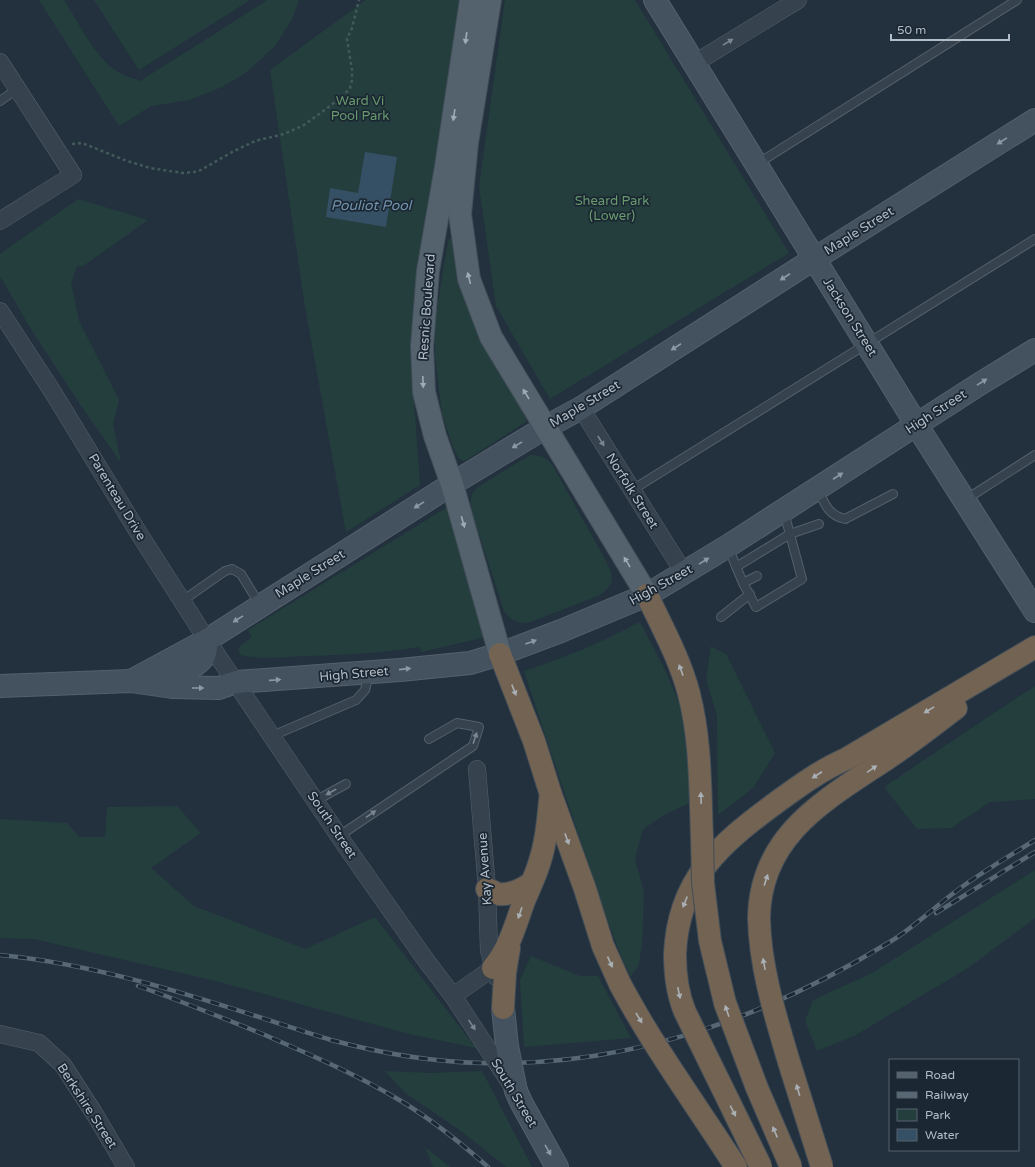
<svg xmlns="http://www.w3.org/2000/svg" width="1035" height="1167" viewBox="0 0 1035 1167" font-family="'Varela Round',sans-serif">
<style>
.green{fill:#243e3e}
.water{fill:#354f64}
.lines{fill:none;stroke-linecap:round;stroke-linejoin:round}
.lane-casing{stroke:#54606b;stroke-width:10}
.street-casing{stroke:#54606b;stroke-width:18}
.secondary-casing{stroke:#54606b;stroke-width:24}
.primary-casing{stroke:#424e59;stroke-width:24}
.highway-casing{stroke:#414d58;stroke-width:24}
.path{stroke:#425a5a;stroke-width:2.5;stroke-dasharray:3 3;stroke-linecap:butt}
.lane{stroke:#36424d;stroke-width:8}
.street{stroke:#36424d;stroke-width:17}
.secondary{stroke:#445260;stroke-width:22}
.primary{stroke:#54626d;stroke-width:22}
.highway{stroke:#736353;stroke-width:22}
.rail-casing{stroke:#586774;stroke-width:4.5}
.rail{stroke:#1b2732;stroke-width:3;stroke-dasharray:9;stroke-linecap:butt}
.street-bridge-casing{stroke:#54606b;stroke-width:18;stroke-linecap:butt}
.secondary-bridge-casing{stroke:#54606b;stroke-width:24;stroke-linecap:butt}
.highway-bridge-casing{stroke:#414d58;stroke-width:24;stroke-linecap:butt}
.street-bridge{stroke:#36424d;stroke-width:17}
.secondary-bridge{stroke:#445260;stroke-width:22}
.highway-bridge{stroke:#736353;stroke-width:22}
.oneway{fill:#9fabb6}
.oneway2{fill:#7a8691}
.oneway3{fill:#8c98a4}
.oneway4{fill:#a9b0b6}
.labels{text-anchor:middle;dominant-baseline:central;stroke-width:3.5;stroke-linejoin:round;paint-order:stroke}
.park-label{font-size:13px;fill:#689a6e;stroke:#1b2732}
.street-label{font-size:13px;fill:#b2bdc8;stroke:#1b2732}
.water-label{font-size:14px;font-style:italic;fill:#7192ac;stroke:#1b2732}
</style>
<rect width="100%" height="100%" fill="#22313d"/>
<g class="green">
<path d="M39 0H64C78 22 92 51 112 68 120 74 130 77 140 81L268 0H299L292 19 275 46 247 72 222 87 189 100 151 106 119 126Z"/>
<polygon points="94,0 250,0 139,70"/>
<polygon points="366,0 463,0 410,344 420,485 346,532 305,307 270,70"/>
<polygon points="505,0 635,0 789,253 550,399 496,306 479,186"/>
<polygon points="78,199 148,220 83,266 77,266 71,283 79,321 119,400 113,424 121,463 80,404 32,331 0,276 0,254"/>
<polygon points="449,238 454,239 492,355 527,420 524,423 466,460 463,461 458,457 453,447 442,414 435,356 435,322 446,253"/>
<path d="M530 455C540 455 547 457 553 466L606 561C614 577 615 584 600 595L528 623C515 622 512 621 504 611L471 509C470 498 471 493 479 486Z"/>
<path d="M446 508H450L487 636 473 640 421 652 420 647C382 653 344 655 306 656 284 657 262 660 241 655L238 650 240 646 252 637 248 630Z"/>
<path d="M640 622 666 672 679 703 686 727 692 802 664 815 643 829 635 859 644 892 642 944 639 964 631 977 624 963 603 908 524 671C564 658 603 642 640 622Z"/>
<polygon points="711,646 726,654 775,753 753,788 718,815 717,716 706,679"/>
<polygon points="1035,686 1035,799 990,802 951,828 917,829 884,787 991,715"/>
<polygon points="177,806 201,833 151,868 194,906 305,949 375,917 476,1048 405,1033 220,982 34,939 0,938 0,819 67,823 79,837 105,837 107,807"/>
<polygon points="1035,870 1035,918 968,968 856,1035 817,1051 805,1021 813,1000 872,973"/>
<polygon points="531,956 580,976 598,976 631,1038 524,1047 520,980"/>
<polygon points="385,1071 430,1073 482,1071 532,1167 506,1167 461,1131 405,1093"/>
<polygon points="425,1147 450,1167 433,1167"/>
</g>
<polygon class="water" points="365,152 397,157 386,227 326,217 330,188 358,193"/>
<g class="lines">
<g class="lane-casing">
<g id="lane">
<polyline points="0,101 17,89"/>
<polyline points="757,164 1017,0"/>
<polyline points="632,490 1035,239"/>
<path d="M818 490C825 504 828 515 845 519L893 494"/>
<polyline points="965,500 1035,455"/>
<polyline points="728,547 743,583 756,607 802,579 784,512"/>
<polyline points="736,567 790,534 819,524"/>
<polyline points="743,583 757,576"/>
<polyline points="182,601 225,571 232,569 241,574 260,605"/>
<polyline points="721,617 750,594"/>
<polyline points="272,736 356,700 365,690 369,674"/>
<polyline points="315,801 346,784"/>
<polyline points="339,836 473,746 479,727 457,723 429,739"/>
</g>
</g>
<g class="street-casing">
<g id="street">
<polyline points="0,62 73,175 0,221"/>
<polyline points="695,63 798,0"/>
<polyline points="0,311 54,394 138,532 207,640 345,845 425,959 453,996 491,1054"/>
<polyline points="581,408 684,573"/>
<polyline points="477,769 487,889 489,950 496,977"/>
<polyline points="453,996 493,968"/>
<polyline points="0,1034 39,1043 63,1065 94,1113 126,1167"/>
</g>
</g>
<g class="secondary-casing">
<g id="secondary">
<polyline points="655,0 926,440 1035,611"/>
<path d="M153 679C167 677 196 670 204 656 206 652 206 645 207 640"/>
<polyline points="131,681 207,640 452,484 546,427 581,408 814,259 1035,120"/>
<polyline points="0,686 131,681 172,687 219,688 236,682 400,670 470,663 500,654 561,631 647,595 728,546 978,385 1035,350"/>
<polyline points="503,1008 507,1046"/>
<polyline points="516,1091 522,1104 557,1167"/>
</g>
</g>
<g class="primary-casing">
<g id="primary">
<polyline points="471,0 446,167 428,271 422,346 424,392 435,436 452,484 500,654"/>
<polyline points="490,0 467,143 460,214 469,279 491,337 647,595"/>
</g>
</g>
<g class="highway-casing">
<g id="highway">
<path d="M647 595C662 627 680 659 689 694 701 741 700 788 702 837"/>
<polyline points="500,654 534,741 551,795 585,889 603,946 620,984"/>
<path d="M487 889C491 890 495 893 499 894 510 895 521 890 530 884"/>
<path d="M759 918C760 834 827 799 888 758 911 743 934 725 956 708"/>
<path d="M675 954C678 879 720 844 777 802 799 786 821 770 846 759L1035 647"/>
<path d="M493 968C510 947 515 926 524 901 529 889 535 877 539 864 546 843 548 822 550 800"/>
<polyline points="503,1008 505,973 509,948"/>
</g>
</g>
<polyline class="path" points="72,144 82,143 127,161 150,168 183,173 194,172 201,170 232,152 255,141 284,134 293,130 304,125 326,109 344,95 350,88 352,80 352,70 347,39 352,28 359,0"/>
<use href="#lane" class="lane"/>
<use href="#street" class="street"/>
<use href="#secondary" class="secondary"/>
<use href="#primary" class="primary"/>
<use href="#highway" class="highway"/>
<g class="rail-casing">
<g id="rail">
<polyline points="936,913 1035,852"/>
<path d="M0 955C114 966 222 1006 331 1040 380 1053 431 1062 482 1063 627 1067 765 1018 888 943 912 929 932 909 955 892 980 873 1008 857 1035 840"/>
<path d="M138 986C181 1001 223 1018 265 1035 311 1055 358 1075 401 1101 432 1120 461 1143 488 1167"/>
</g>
</g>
<use href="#rail" class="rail"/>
<g class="street-bridge-casing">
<polyline id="street-bridge" points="491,1054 513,1087"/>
</g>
<g class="secondary-bridge-casing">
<polyline id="secondary-bridge" points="507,1046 516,1091"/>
</g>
<g class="highway-bridge-casing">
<g id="highway-bridge">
<polyline points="702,837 703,883 710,941 725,1003 757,1088 791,1167"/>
<path d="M759 918C760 967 775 1015 789 1062 800 1097 811 1132 822 1167"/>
<path d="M675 954C675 975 677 993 685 1012L761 1167"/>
<path d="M620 984C654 1048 697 1106 736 1167"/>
</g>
</g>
<use href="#street-bridge" class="street-bridge"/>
<use href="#secondary-bridge" class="secondary-bridge"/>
<use href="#highway-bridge" class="highway-bridge"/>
</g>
<defs><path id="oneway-solid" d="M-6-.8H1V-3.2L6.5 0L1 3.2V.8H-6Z"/></defs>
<g class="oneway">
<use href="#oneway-solid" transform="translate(466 38) rotate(98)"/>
<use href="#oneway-solid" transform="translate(454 115) rotate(99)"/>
<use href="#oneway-solid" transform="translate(469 278) rotate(-104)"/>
<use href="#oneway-solid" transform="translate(423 382) rotate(88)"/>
<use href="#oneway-solid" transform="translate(526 394) rotate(-121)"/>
<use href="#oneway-solid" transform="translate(463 522) rotate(74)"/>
<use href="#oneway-solid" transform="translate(627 562) rotate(-121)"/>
</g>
<g class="oneway2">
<use href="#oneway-solid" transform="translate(728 42) rotate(-31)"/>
<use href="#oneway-solid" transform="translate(601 441) rotate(58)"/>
<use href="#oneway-solid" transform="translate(475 738) rotate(-72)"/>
<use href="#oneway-solid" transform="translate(331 792) rotate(151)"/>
<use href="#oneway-solid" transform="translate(371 814) rotate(-34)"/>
<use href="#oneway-solid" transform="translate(472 1025) rotate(56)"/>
</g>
<g class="oneway3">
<use href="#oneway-solid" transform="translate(1002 141) rotate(148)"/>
<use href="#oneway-solid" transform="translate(785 277) rotate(147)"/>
<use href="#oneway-solid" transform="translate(676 347) rotate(147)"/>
<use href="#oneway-solid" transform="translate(982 382) rotate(-32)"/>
<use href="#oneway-solid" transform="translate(517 445) rotate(149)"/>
<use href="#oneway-solid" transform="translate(838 476) rotate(-33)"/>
<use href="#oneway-solid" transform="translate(419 505) rotate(148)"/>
<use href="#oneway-solid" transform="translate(704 561) rotate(-32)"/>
<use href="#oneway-solid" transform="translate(238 619) rotate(148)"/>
<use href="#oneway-solid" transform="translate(531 642) rotate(-20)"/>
<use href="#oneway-solid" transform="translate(405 669) rotate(-6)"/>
<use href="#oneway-solid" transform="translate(275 680) rotate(-4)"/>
<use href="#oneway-solid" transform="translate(198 688)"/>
<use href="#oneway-solid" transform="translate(548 1150) rotate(60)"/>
</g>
<g class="oneway4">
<use href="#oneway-solid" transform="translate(681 670) rotate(-110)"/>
<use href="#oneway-solid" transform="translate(514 690) rotate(68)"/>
<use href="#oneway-solid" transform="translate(929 710) rotate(149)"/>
<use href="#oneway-solid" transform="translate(872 769) rotate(-34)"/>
<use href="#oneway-solid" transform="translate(817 775) rotate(147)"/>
<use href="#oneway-solid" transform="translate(701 798) rotate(-92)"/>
<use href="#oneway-solid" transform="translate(567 839) rotate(70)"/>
<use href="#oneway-solid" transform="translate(766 880) rotate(-72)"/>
<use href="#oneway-solid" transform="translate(685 902) rotate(112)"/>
<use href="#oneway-solid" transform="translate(520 913) rotate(109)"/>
<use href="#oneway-solid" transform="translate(610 962) rotate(66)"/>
<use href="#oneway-solid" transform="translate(764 964) rotate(-101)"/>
<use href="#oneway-solid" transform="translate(679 993) rotate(78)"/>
<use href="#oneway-solid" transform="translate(727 1011) rotate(-109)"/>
<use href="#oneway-solid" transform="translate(639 1018) rotate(59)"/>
<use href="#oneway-solid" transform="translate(798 1090) rotate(-107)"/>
<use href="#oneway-solid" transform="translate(733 1111) rotate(63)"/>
<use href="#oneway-solid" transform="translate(775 1132) rotate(-113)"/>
</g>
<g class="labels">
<g class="park-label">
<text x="360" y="101">Ward Vi<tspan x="360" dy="15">Pool Park</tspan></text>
<text x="612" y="201">Sheard Park<tspan x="612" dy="15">(Lower)</tspan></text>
</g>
<g class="street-label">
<text transform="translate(859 231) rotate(-32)">Maple Street</text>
<text transform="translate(427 307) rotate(-86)">Resnic Boulevard</text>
<text transform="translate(850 317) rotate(58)">Jackson Street</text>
<text transform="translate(585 404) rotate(-31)">Maple Street</text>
<text transform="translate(936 412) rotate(-33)">High Street</text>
<text transform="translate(632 491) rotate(58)">Norfolk Street</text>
<text transform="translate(117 497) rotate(59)">Parenteau Drive</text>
<text transform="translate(310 574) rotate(-32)">Maple Street</text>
<text transform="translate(661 585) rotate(-29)">High Street</text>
<text transform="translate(354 674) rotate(-5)">High Street</text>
<text transform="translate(332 825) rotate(56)">South Street</text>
<text transform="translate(485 869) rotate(-94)">Kay Avenue</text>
<text transform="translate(514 1093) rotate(59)">South Street</text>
<text transform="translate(87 1106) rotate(57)">Berkshire Street</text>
</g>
<g class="water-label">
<text x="371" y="205">Pouliot Pool</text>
</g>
</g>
<rect x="889" y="1059" width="130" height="92" fill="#1b2732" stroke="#57636e"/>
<rect x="897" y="1072" width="20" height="6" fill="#54626d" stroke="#57636e"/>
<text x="925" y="1079" font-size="12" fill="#b2bdc8">Road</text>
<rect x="897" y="1092" width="20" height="6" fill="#586774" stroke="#57636e"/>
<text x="925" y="1099" font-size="12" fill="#b2bdc8">Railway</text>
<rect x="897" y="1109" width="20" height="12" fill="#243e3e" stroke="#57636e"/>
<text x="925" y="1119" font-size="12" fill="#b2bdc8">Park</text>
<rect x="897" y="1129" width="20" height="12" fill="#354f64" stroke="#57636e"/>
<text x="925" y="1139" font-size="12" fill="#b2bdc8">Water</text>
<path d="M891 34v6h118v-6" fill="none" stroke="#b2bdc8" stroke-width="2"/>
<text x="897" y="34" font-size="12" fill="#b2bdc8" stroke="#1b2732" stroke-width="3" paint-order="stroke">50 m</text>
</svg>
